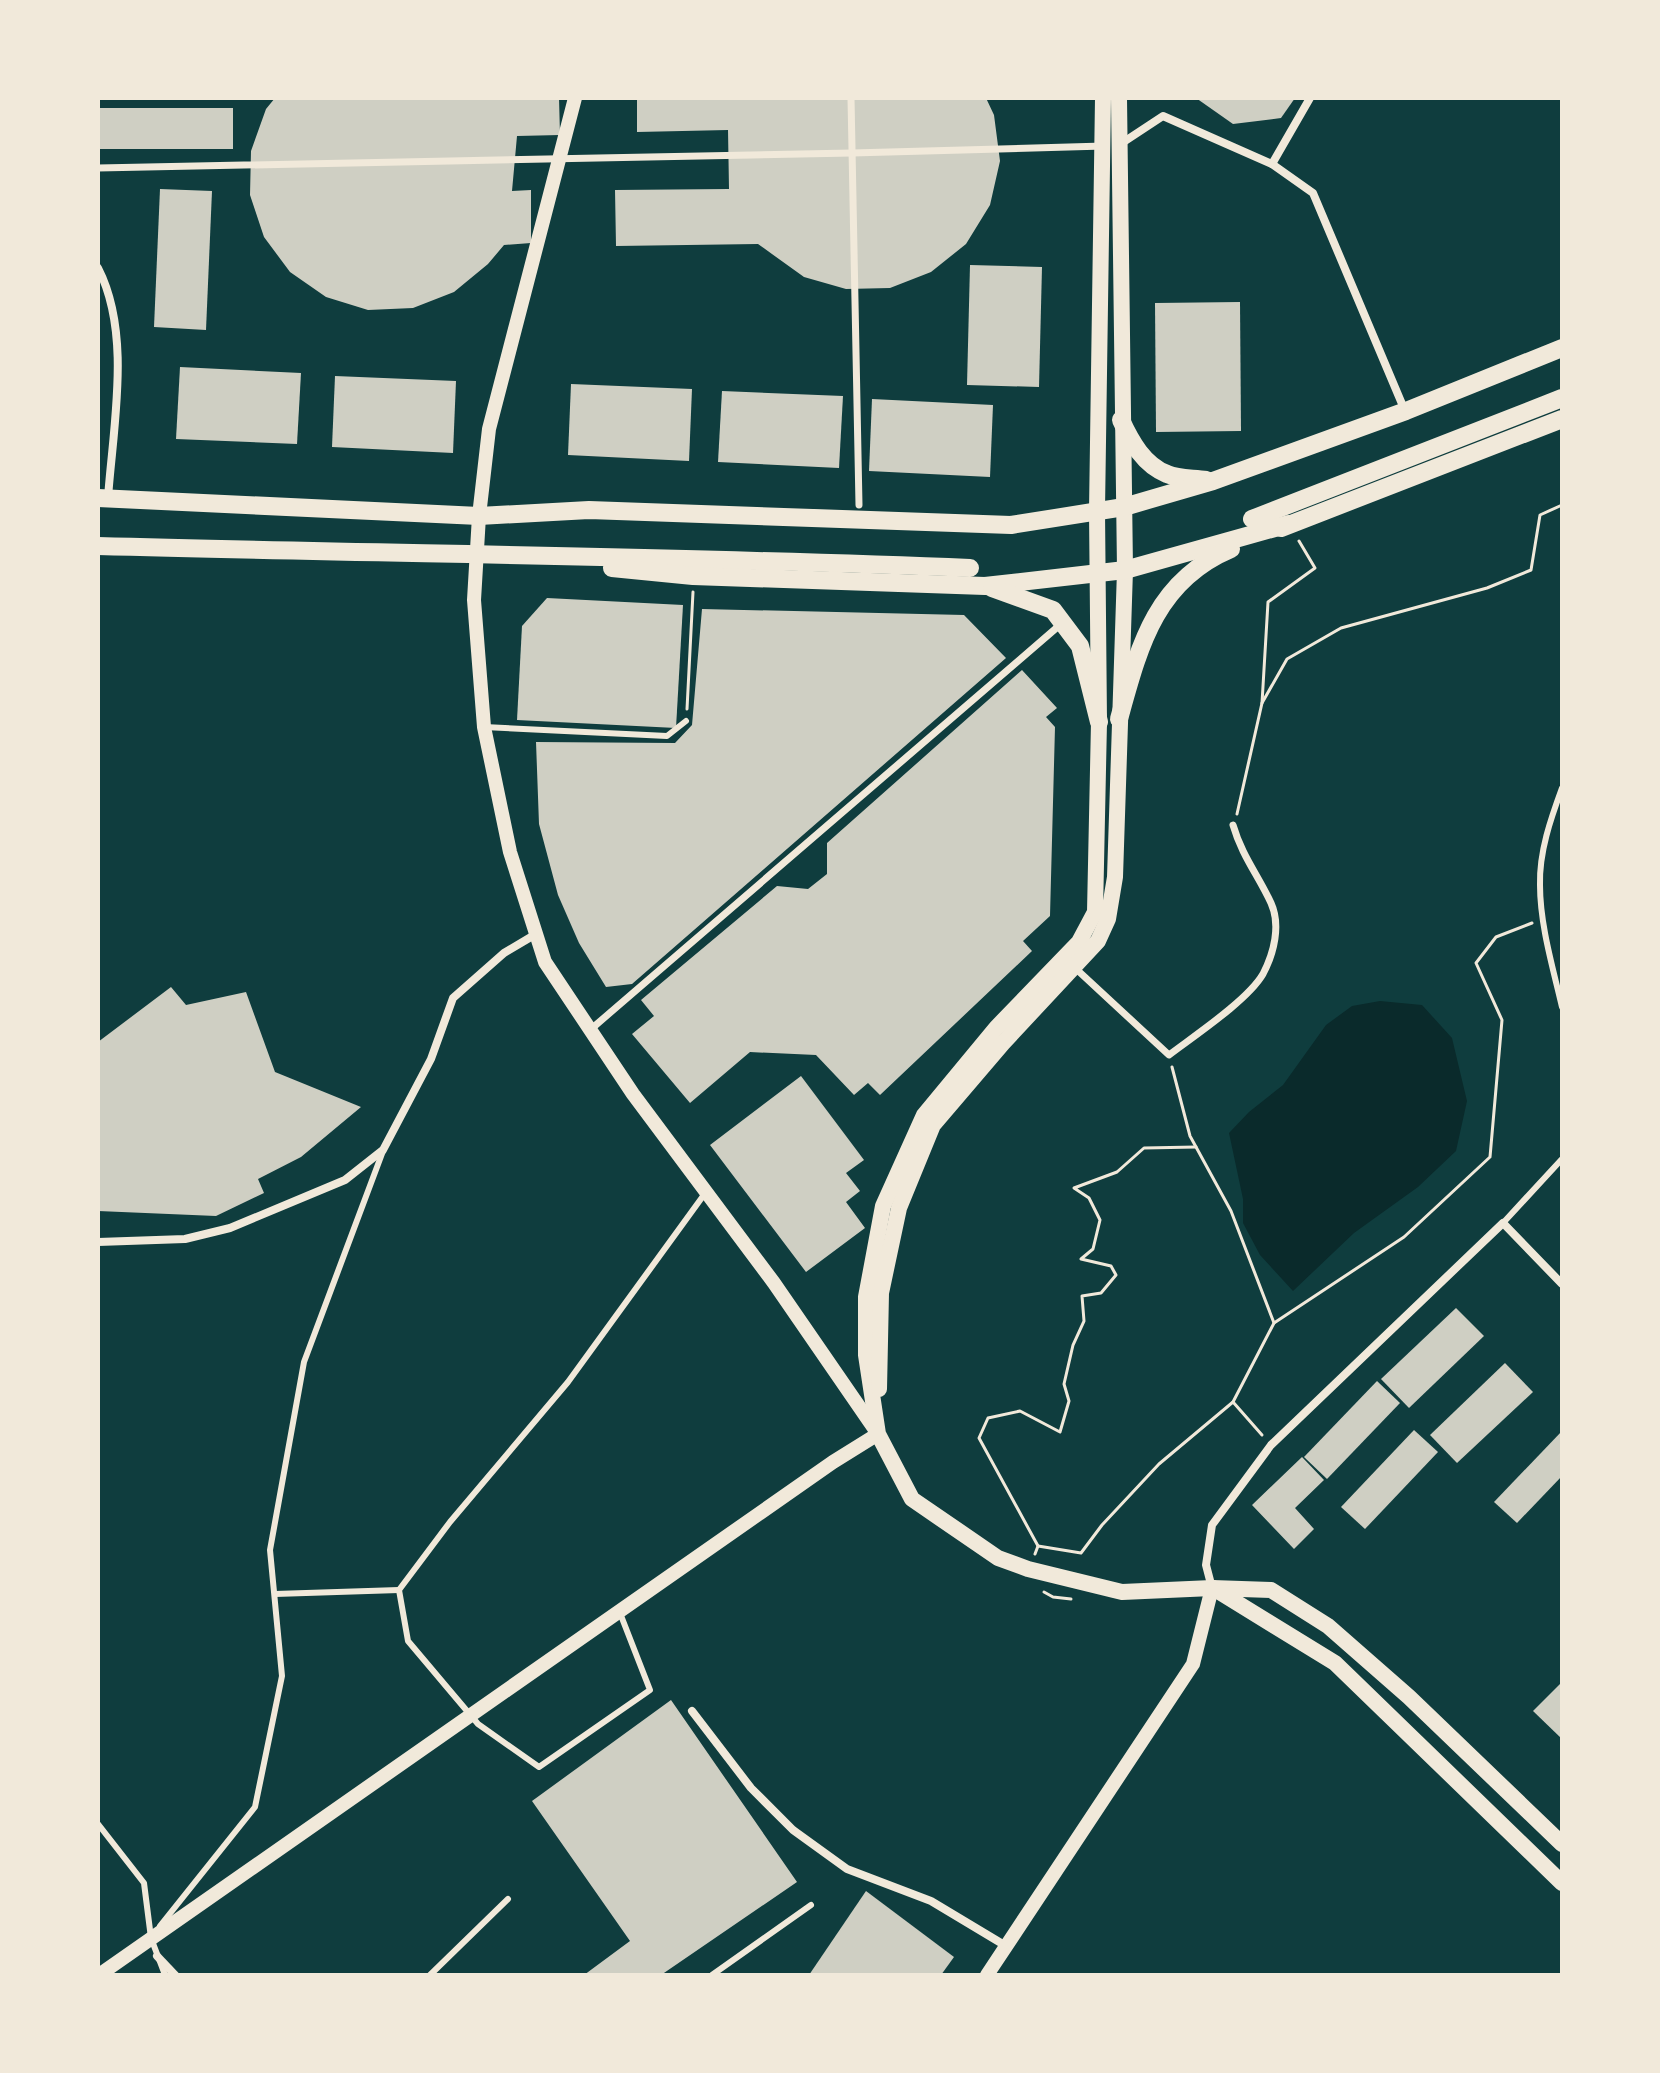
<svg xmlns="http://www.w3.org/2000/svg" width="1660" height="2073" viewBox="0 0 1660 2073" font-family="Roboto,sans-serif">
<style>
.water{fill:#0a2a2b}
.building{fill:#cfcfc3}
.lines{fill:none;stroke-linecap:round;stroke-linejoin:round}
.path{stroke:#f1e9da;stroke-width:3}
.service{stroke:#f1e9da;stroke-width:6}
.pedestrian{stroke:#f1e9da;stroke-width:7}
.minor{stroke:#f1e9da;stroke-width:8}
.tertiary{stroke:#f1e9da;stroke-width:14}
.secondary{stroke:#f1e9da;stroke-width:16}
.primary{stroke:#f1e9da;stroke-width:18}
</style>
<rect width="100%" height="100%" fill="#0f3d3e"/>
<polygon class="water" points="1380,1001 1422,1005 1452,1038 1467,1101 1456,1151 1418,1187 1354,1233 1293,1291 1260,1255 1243,1223 1243,1199 1229,1133 1249,1112 1283,1085 1326,1025 1352,1006"/>
<g class="building">
<polygon points="275,98 559,98 560,135 517,136 512,191 531,190 531,243 504,245 488,264 454,292 413,308 368,310 326,297 290,272 264,237 250,195 251,151 266,109"/>
<polygon points="637,98 986,98 994,115 1000,161 990,205 966,244 931,272 890,288 846,289 804,277 758,244 616,246 615,190 729,189 728,130 637,132"/>
<polygon points="1196,98 1295,98 1281,118 1233,124"/>
<rect x="98" y="108" width="135" height="41"/>
<polygon points="160,189 212,191 206,330 154,327"/>
<polygon points="970,265 1042,267 1039,387 967,385"/>
<polygon points="1240,302 1241,431 1156,432 1155,303"/>
<polygon points="180,367 301,373 297,444 176,439"/>
<polygon points="335,376 456,381 453,453 332,447"/>
<polygon points="571,384 692,389 689,461 568,455"/>
<polygon points="722,391 843,396 839,468 718,462"/>
<polygon points="872,399 993,405 990,477 869,471"/>
<polygon points="547,598 683,605 676,728 517,720 522,626"/>
<polygon points="702,609 964,615 1006,658 632,984 606,987 579,943 558,895 539,824 536,742 675,743 692,725"/>
<polygon points="1022,670 1057,708 1046,717 1055,727 1050,916 1023,941 1032,951 880,1095 868,1083 854,1095 816,1055 750,1052 690,1103 632,1034 654,1016 641,1000 777,886 808,889 827,874 827,843"/>
<polygon points="171,987 186,1005 246,992 275,1072 361,1107 301,1157 258,1179 264,1193 216,1216 98,1211 98,1042"/>
<polygon points="801,1076 864,1160 846,1173 860,1191 846,1202 865,1228 806,1272 710,1145"/>
<polygon points="1456,1308 1484,1336 1409,1408 1381,1379"/>
<polygon points="1505,1363 1533,1392 1457,1463 1430,1435"/>
<polygon points="1377,1381 1400,1403 1327,1479 1304,1457"/>
<polygon points="1414,1430 1438,1452 1365,1529 1341,1507"/>
<polygon points="1562,1431 1562,1476 1517,1523 1494,1502"/>
<polygon points="1302,1457 1324,1480 1295,1508 1314,1529 1294,1549 1252,1505"/>
<polygon points="1562,1682 1562,1739 1533,1711"/>
<polygon points="671,1700 797,1882 661,1975 584,1975 630,1941 532,1801"/>
<polygon points="866,1891 954,1957 941,1975 809,1975"/>
</g>
<g class="lines">
<g class="path">
<polyline points="1262,703 1287,659 1341,628 1487,588 1531,570 1540,515 1562,505"/>
<polyline points="687,709 693,592"/>
<polyline points="1237,814 1262,703 1268,602 1315,568 1299,541"/>
<polyline points="1172,1067 1190,1136 1231,1211 1274,1323 1404,1237 1490,1157 1502,1020 1476,963 1496,937 1532,923"/>
<polyline points="1233,1402 1262,1435"/>
<polyline points="1038,1546 979,1438 988,1418 1020,1411 1060,1432 1069,1401 1064,1384 1073,1345 1084,1321 1082,1296 1101,1293 1116,1275 1111,1266 1081,1259 1093,1249 1100,1220 1089,1198 1074,1188 1117,1172 1144,1148 1196,1147"/>
<polyline points="1035,1554 1038,1546 1081,1553 1102,1525 1159,1464 1233,1402 1274,1323"/>
<polyline points="1044,1592 1053,1597 1071,1599"/>
</g>
<g class="service">
<polyline points="484,727 667,736 686,721"/>
<path d="M1562 788C1551 818 1539 852 1540 885 1540 925 1553 968 1562 1007"/>
<polyline points="1503,1223 1562,1159"/>
<polyline points="275,1594 399,1590"/>
<polyline points="620,1613 650,1690 539,1767 478,1724 408,1641 399,1590 450,1522 568,1382 706,1192"/>
<polyline points="98,1824 144,1883 151,1938 165,1975"/>
<polyline points="160,1926 255,1807 282,1676 270,1550 304,1362 383,1151"/>
<polyline points="430,1975 508,1899"/>
<polyline points="712,1975 811,1905"/>
</g>
<g class="pedestrian">
<polyline points="851,98 859,505"/>
<polyline points="98,168 852,153 1104,146"/>
<path d="M1074 967 1169 1055C1194 1036 1248 1000 1263 974 1274 953 1281 925 1271 903 1258 875 1242 856 1233 825"/>
<polyline points="590,1030 1061,624"/>
</g>
<g class="minor">
<polyline points="1119,145 1163,116 1272,164 1313,193 1405,411"/>
<polyline points="1272,164 1310,98"/>
<path d="M98 268C132 334 113 426 108 498"/>
<polyline points="98,1242 185,1239 230,1228 345,1180 383,1150 431,1059 453,998 504,953 536,934"/>
<polyline points="1212,1588 1206,1565 1212,1525 1271,1445 1503,1223 1562,1284"/>
<polyline points="692,1711 751,1788 793,1830 847,1869 931,1901 1006,1946"/>
<polyline points="157,1956 175,1975"/>
</g>
<g class="tertiary">
<polyline points="99,1975 833,1462 878,1434 774,1283 633,1094 545,962 510,852 484,727 474,600 479,516 489,429 575,98"/>
<polyline points="987,1975 1193,1664 1212,1588"/>
</g>
<g class="secondary">
<polyline points="1103,98 1097,511 1099,722 1095,912 1079,942 996,1028 924,1115 883,1206 866,1297 866,1355 878,1434 912,1499 998,1558 1028,1569 1122,1592 1212,1588 1271,1590 1328,1626 1409,1697 1562,1844"/>
<polyline points="879,1389 881,1293 899,1208 933,1125 1003,1043 1098,941 1108,919 1115,877 1125,570 1119,98"/>
<polyline points="1213,1588 1335,1663 1562,1883"/>
</g>
<g class="primary">
<path d="M1121 420C1131 442 1144 465 1167 474 1178 479 1194 478 1206 480"/>
<polyline points="98,498 479,516 589,510 1011,525 1124,507 1213,481 1406,411 1562,348"/>
<polyline points="1252,519 1562,398"/>
<polyline points="1281,528 1562,419"/>
<path d="M98 546C389 554 680 556 970 568"/>
<polyline points="612,568 693,576 985,586 1125,570 1289,524"/>
<polyline points="992,588 1053,610 1080,646 1099,722"/>
<path d="M1119 719C1139 647 1155 581 1231 549"/>
</g>
</g>
<rect width="1660" height="2073" fill="none" stroke="#f1e9da" stroke-width="200"/>
</svg>
